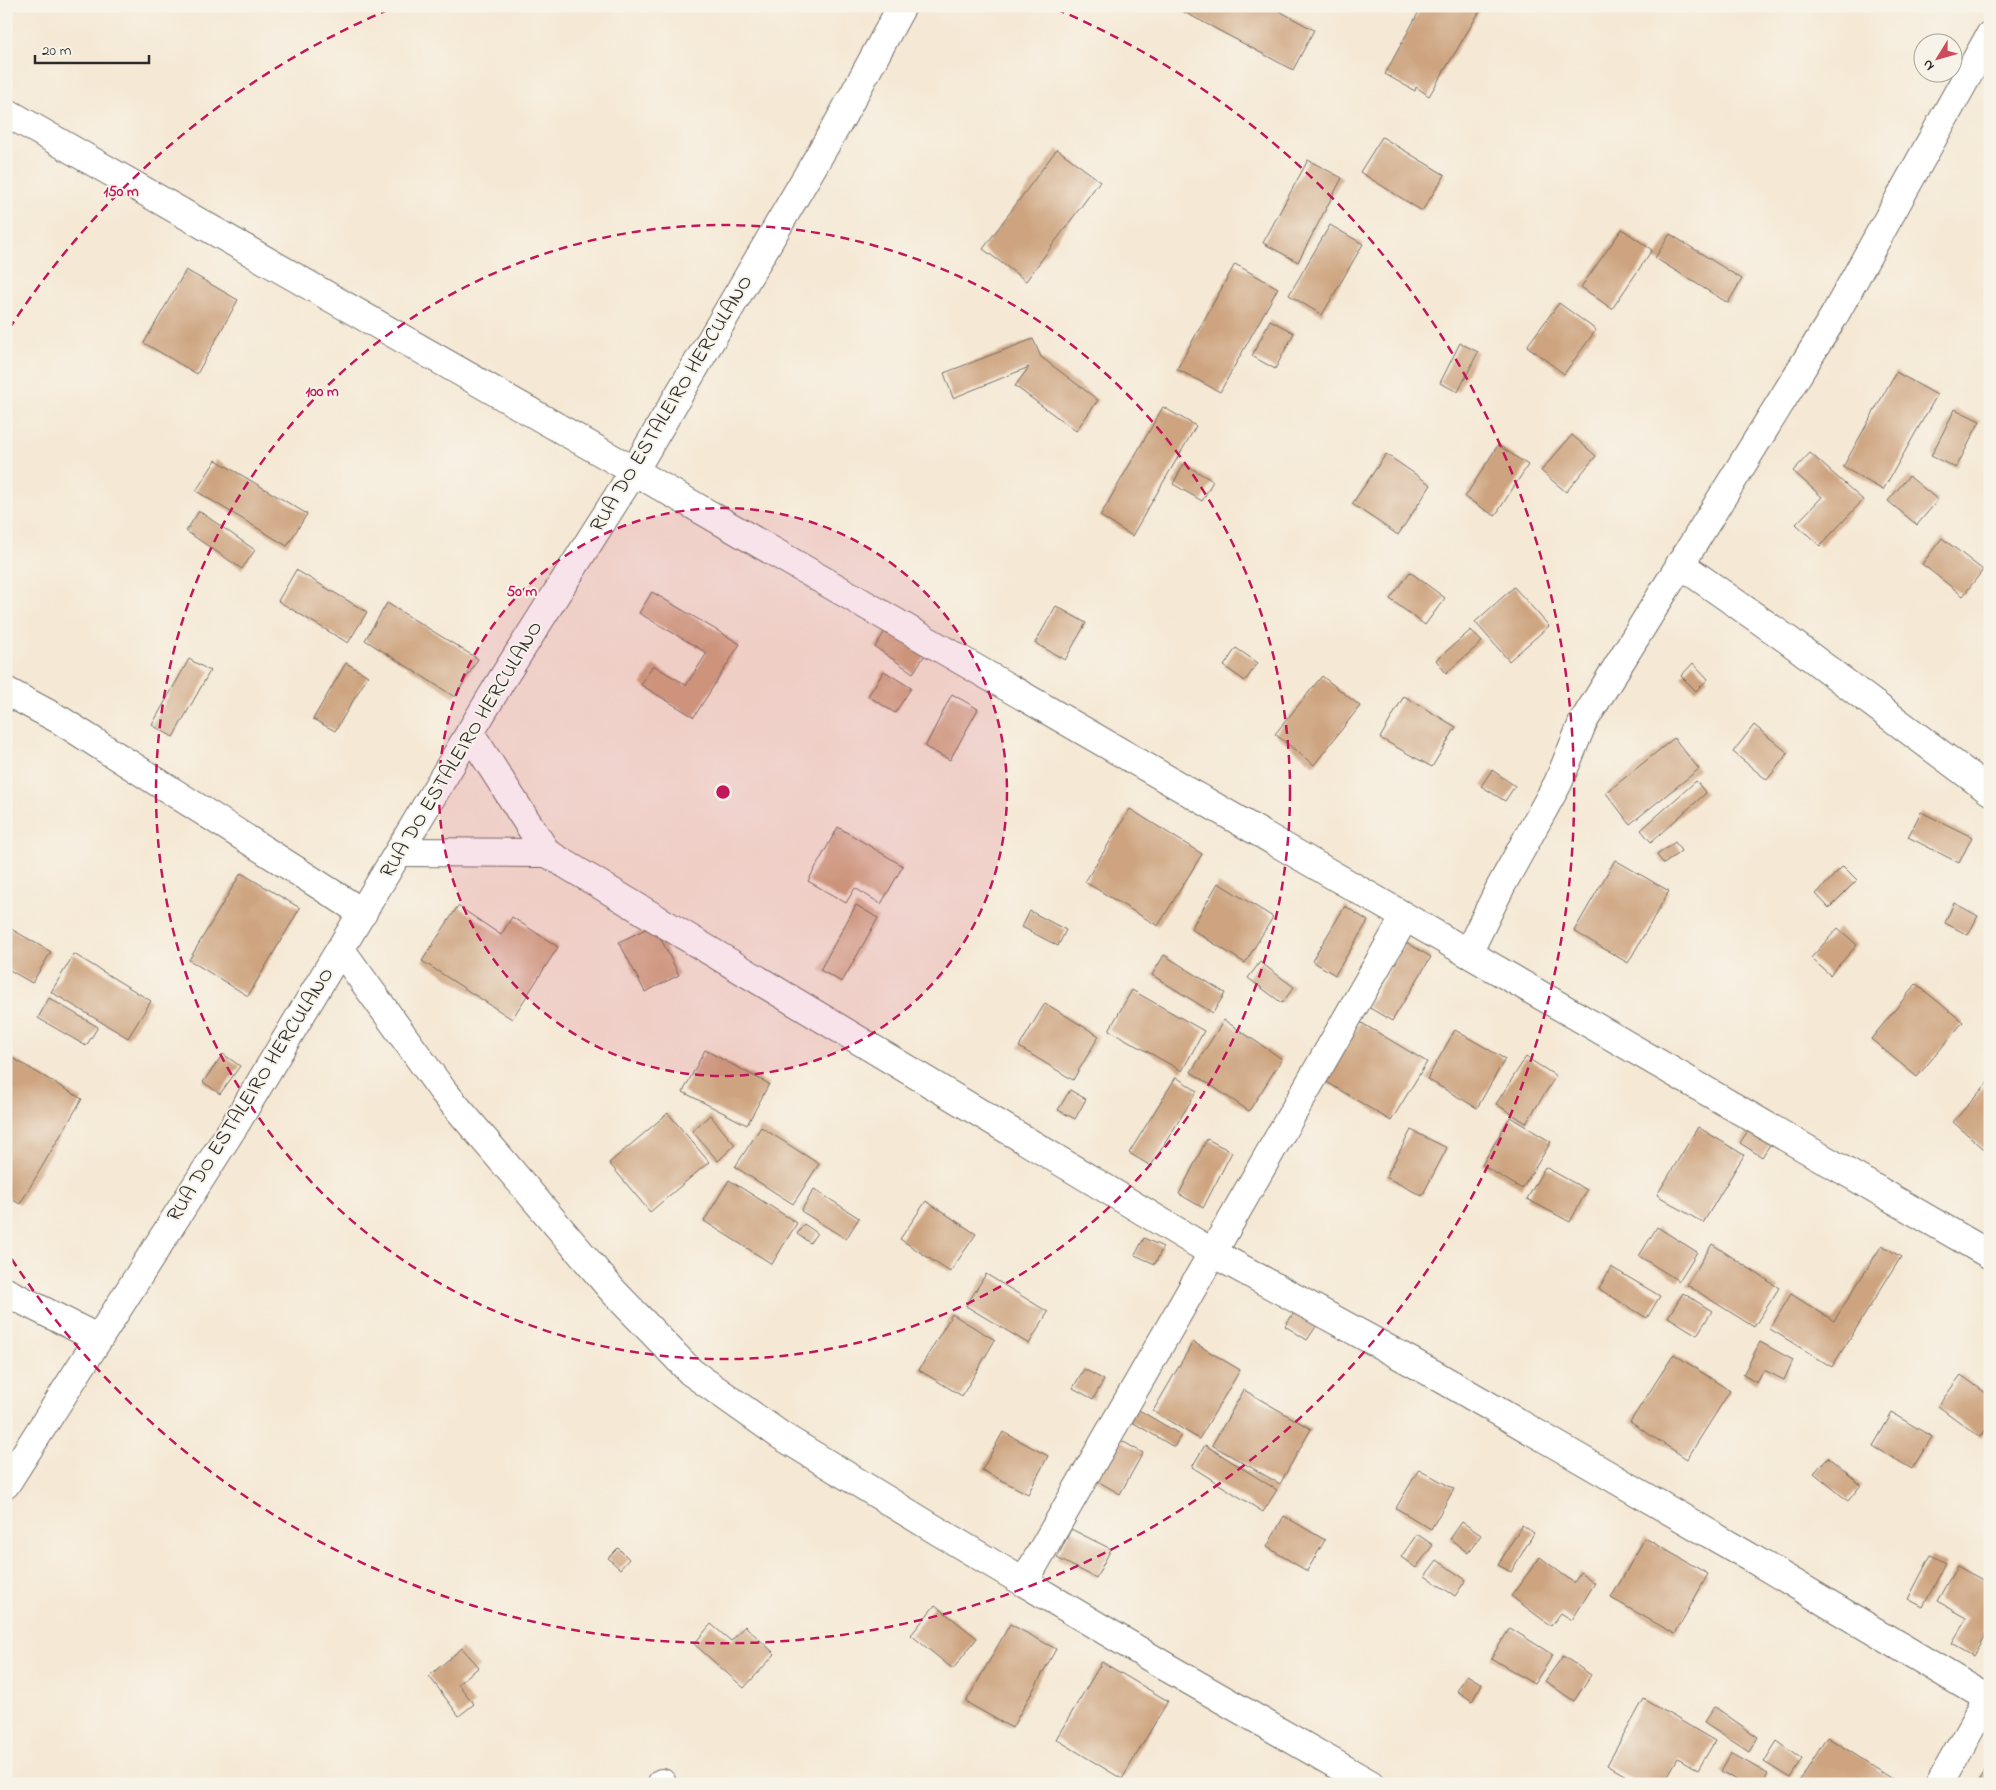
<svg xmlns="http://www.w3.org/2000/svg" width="1996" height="1790" viewBox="0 0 1996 1790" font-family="'Indie Flower',sans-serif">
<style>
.building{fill:#cea480}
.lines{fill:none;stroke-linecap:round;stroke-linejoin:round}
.street-casing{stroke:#726d66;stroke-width:30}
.street{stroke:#fff;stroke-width:28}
.ring{fill:none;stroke:#c2185b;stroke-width:2.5;stroke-dasharray:9 6}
.labels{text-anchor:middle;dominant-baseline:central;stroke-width:4;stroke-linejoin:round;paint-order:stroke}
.street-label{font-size:21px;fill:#2b2b2b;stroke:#f7f3e8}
.centre{fill:#c2185b;stroke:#f7f3e8;stroke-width:2.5}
.ring-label{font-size:15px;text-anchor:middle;font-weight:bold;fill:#c2185b;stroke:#f7f3e8;stroke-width:4;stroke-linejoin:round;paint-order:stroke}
</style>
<rect width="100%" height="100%" fill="#f7f3e8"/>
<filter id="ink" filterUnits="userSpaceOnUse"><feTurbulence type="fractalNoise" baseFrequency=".02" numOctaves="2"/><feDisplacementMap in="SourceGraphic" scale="10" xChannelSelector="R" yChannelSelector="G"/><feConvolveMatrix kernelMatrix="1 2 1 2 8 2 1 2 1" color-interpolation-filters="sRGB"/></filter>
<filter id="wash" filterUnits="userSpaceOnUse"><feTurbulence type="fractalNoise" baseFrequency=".0096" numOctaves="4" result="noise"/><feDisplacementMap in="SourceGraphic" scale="20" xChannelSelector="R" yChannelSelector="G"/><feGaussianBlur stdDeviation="1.12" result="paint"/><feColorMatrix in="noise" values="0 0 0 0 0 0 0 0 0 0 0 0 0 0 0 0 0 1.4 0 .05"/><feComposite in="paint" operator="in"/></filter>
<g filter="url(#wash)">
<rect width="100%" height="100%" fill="#f5e8d4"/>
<g id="blocks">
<g class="building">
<polygon points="1173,6 1270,6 1314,30 1293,70"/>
<polygon points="1422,6 1483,6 1429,96 1416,87 1415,91 1385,74"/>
<polygon points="1382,137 1445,175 1422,211 1360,172"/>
<polygon points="1057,149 1100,181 1026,281 983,249"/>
<polygon points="1308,160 1342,178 1298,262 1263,243"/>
<polygon points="1330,225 1363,244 1322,315 1289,295"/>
<polygon points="1622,229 1652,250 1612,309 1581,287"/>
<polygon points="1670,234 1742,279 1728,303 1655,258"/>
<polygon points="1235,264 1278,288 1220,392 1177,369"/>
<polygon points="186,270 238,300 197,374 144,343"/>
<polygon points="1559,303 1596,330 1564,374 1527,346"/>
<polygon points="1270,320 1294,333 1275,369 1252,356"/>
<polygon points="1033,339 1041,357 1098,400 1076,431 1015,386 1029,367 953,398 944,373"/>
<polygon points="1460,343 1478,352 1458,392 1440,383"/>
<polygon points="1896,372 1937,395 1883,490 1843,467"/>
<polygon points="1163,407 1196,426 1132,536 1100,516"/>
<polygon points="1955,409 1980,421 1956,468 1931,456"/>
<polygon points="1572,435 1596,456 1566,492 1541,471"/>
<polygon points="1498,445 1528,465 1495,516 1465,497"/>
<polygon points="1810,453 1863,500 1820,546 1796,524 1822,497 1793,471"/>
<polygon points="1386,454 1431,485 1398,535 1352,504"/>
<polygon points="216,460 307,514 287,546 196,491"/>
<polygon points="1184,464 1213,481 1202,501 1173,484"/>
<polygon points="1909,476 1938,500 1917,525 1888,501"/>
<polygon points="199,511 255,550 242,569 186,531"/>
<polygon points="1942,538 1983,570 1963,596 1922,564"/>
<polygon points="296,570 367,612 348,643 278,601"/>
<polygon points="1410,572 1445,598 1425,625 1390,599"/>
<polygon points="1514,587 1549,626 1509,661 1475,622"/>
<polygon points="652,592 740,644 694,717 641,685 653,665 686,685 707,653 639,613"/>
<polygon points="387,603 478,659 455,697 365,640"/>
<polygon points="1056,606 1086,623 1065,660 1035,643"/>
<polygon points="886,630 925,655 913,673 875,647"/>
<polygon points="1471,630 1482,642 1446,673 1436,660"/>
<polygon points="1236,648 1258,663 1245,681 1224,666"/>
<polygon points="189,659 210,671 173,737 152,725"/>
<polygon points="346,663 368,676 335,731 313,719"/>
<polygon points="1693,663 1708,679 1696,691 1681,676"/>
<polygon points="884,671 911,688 895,713 868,696"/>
<polygon points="1322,676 1360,706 1314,765 1275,734"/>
<polygon points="952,694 978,709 950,760 925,747"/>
<polygon points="1404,696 1456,727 1432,767 1380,738"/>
<polygon points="1754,725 1788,753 1767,780 1733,752"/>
<polygon points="1674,738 1699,769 1630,824 1606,793"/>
<polygon points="1492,770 1515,786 1505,801 1481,786"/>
<polygon points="1696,781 1706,793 1651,842 1641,830"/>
<polygon points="1130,809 1202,854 1158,926 1085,882"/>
<polygon points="1921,812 1972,837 1959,863 1908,837"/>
<polygon points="838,827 903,866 881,904 855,888 846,903 808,881"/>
<polygon points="1675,842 1681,851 1664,864 1657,855"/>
<polygon points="1615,860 1669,891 1628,963 1574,931"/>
<polygon points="1843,866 1857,880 1829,908 1816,894"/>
<polygon points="241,873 300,908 248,996 189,960"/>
<polygon points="1218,883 1273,917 1245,963 1191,929"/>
<polygon points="1954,903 1978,916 1968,935 1945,923"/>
<polygon points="856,905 878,918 842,982 820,970"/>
<polygon points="458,906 501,935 512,917 558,947 512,1019 422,961"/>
<polygon points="1345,906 1368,921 1335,975 1312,961"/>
<polygon points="1030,911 1066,930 1058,946 1022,927"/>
<polygon points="654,925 679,975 645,992 619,942"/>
<polygon points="6,926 51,952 32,983 6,968"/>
<polygon points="1838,928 1857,945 1830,975 1811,958"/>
<polygon points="1406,942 1431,957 1392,1021 1368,1007"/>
<polygon points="74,954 151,1001 128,1038 51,992"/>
<polygon points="1164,955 1225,993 1213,1013 1152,975"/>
<polygon points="1260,962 1294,987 1282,1003 1248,978"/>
<polygon points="1916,984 1963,1022 1917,1077 1871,1039"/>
<polygon points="1132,990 1204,1031 1182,1071 1109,1030"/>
<polygon points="49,998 98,1027 86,1046 38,1018"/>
<polygon points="1045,1003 1099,1036 1073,1080 1019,1047"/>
<polygon points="1224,1020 1282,1059 1249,1111 1191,1072"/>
<polygon points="1360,1022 1427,1062 1391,1121 1325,1081"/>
<polygon points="1455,1030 1505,1059 1477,1108 1427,1079"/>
<polygon points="705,1050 769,1084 747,1125 683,1092"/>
<polygon points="6,1054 82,1099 20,1204 6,1196"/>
<polygon points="223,1054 240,1066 220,1094 203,1082"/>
<polygon points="1526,1057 1556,1076 1526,1123 1496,1104"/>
<polygon points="1176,1077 1197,1091 1151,1166 1129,1153"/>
<polygon points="1990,1080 1990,1154 1953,1122"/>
<polygon points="1070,1090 1086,1099 1075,1119 1058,1110"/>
<polygon points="668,1113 709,1162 650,1212 609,1163"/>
<polygon points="710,1115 735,1145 718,1161 692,1131"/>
<polygon points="1510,1117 1551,1142 1522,1189 1482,1165"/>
<polygon points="1751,1126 1773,1140 1762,1157 1740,1143"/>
<polygon points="761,1127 819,1164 793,1204 735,1167"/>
<polygon points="1698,1127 1744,1155 1703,1223 1657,1195"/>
<polygon points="1411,1130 1447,1148 1422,1196 1386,1177"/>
<polygon points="1207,1139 1232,1152 1203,1208 1179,1194"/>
<polygon points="1545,1167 1587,1190 1570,1222 1527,1199"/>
<polygon points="729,1180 797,1223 772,1264 704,1221"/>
<polygon points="814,1189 859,1218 846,1239 801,1211"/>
<polygon points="926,1201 976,1234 950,1272 900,1239"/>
<polygon points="804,1224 817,1233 810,1243 797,1234"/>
<polygon points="1657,1227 1697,1252 1679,1281 1639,1256"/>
<polygon points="1144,1238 1163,1247 1155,1264 1135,1255"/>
<polygon points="1712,1244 1779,1288 1754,1327 1687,1285"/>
<polygon points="1882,1245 1901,1257 1832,1367 1770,1329 1791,1294 1834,1321"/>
<polygon points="1611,1267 1660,1296 1647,1318 1599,1289"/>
<polygon points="986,1274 1048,1312 1029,1344 966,1306"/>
<polygon points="1683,1293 1712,1311 1697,1335 1668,1317"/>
<polygon points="1297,1308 1319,1322 1307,1340 1285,1326"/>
<polygon points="952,1314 995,1340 962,1396 919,1370"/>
<polygon points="1193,1342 1240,1370 1199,1439 1153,1411"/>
<polygon points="1760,1342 1793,1360 1784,1380 1764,1370 1757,1383 1743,1375"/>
<polygon points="1674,1354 1730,1391 1687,1459 1630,1422"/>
<polygon points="1084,1369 1104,1380 1093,1399 1073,1388"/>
<polygon points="1961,1375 1990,1396 1990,1424 1980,1437 1938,1406"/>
<polygon points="1244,1390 1311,1429 1280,1484 1212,1445"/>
<polygon points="1134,1407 1181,1435 1174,1447 1127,1419"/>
<polygon points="1892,1413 1932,1437 1912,1469 1873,1446"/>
<polygon points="1003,1432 1048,1456 1028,1494 982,1470"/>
<polygon points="1115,1437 1143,1453 1120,1494 1092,1478"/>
<polygon points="1205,1445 1277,1490 1263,1512 1192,1467"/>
<polygon points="1828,1457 1861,1485 1848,1501 1814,1473"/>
<polygon points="1419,1469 1454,1489 1431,1529 1396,1508"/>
<polygon points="1284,1516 1325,1540 1307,1571 1267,1547"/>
<polygon points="1462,1522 1481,1535 1468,1553 1450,1539"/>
<polygon points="1522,1525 1534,1533 1511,1572 1498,1565"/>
<polygon points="1071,1529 1111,1549 1096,1578 1057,1558"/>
<polygon points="1417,1534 1433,1545 1416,1568 1401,1557"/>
<polygon points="1645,1538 1708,1574 1675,1634 1611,1598"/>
<polygon points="618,1548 629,1559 620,1569 608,1558"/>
<polygon points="1931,1555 1946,1563 1923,1607 1908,1599"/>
<polygon points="1540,1557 1574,1583 1580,1572 1595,1583 1572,1620 1561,1613 1551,1626 1511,1596"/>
<polygon points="1437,1560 1466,1580 1455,1596 1425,1576"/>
<polygon points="1957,1566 1990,1584 1990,1627 1973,1655 1952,1643 1967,1618 1937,1601"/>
<polygon points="935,1605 977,1638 953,1669 911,1635"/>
<polygon points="711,1624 731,1641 745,1626 775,1654 744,1688 694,1644"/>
<polygon points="1010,1624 1056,1649 1012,1728 966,1702"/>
<polygon points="1510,1628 1553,1655 1534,1684 1491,1658"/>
<polygon points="462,1648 479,1667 458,1684 474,1704 459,1716 429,1676"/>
<polygon points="1563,1656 1591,1675 1574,1701 1545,1681"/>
<polygon points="1102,1662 1168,1701 1122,1779 1056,1739"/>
<polygon points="1467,1675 1482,1684 1472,1701 1457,1691"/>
<polygon points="1644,1699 1715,1741 1698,1770 1678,1758 1663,1784 1640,1784 1607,1765"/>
<polygon points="1715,1707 1758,1737 1749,1752 1704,1723"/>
<polygon points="1827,1737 1895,1780 1893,1784 1798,1784"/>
<polygon points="1777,1741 1802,1759 1790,1778 1764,1762"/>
<polygon points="1731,1753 1768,1774 1763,1784 1742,1784 1721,1771"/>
<polygon points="1986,1768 1990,1770 1990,1784 1977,1784"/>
</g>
</g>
</g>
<g filter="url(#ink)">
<use href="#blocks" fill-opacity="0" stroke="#726d66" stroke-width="1"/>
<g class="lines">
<g class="street-casing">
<g id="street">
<polyline points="6,112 634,471 1990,1255"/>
<polyline points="1680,564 1788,640 1990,791"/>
<polyline points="6,691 60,720 363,913"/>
<polyline points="470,733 547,853 1213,1253 1439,1377 1748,1556 1990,1700"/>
<polyline points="400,852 547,853"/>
<polyline points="341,950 443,1091 613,1291 691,1372 780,1435 936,1530 1168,1668 1370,1784"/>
<polyline points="1468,953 1501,886 1558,783 1583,722 1834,316 1990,35"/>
<polyline points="6,1292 97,1338"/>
<polyline points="6,1484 236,1123 501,681 634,471 840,120 902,6"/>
<polyline points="1024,1582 1405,917"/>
<polyline points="662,1784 662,1783"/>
<polyline points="1939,1784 1990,1694"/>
</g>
</g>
<use href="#street" class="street"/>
</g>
</g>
<circle cx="723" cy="792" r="284" fill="#c2185b" fill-opacity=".12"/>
<g class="ring">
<circle cx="723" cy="792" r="284"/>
<circle cx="723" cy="792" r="567"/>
<path d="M9 329A851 851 0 0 1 390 9M1056 9A851 851 0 1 1 9 1255"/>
</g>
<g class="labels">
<g class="street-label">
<text transform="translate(672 404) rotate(-59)">RUA DO ESTALEIRO HERCULANO</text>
<text transform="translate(462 750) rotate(-59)">RUA DO ESTALEIRO HERCULANO</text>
<text transform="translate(251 1095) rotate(-58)">RUA DO ESTALEIRO HERCULANO</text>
</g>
</g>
<circle cx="723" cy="792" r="8" class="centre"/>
<g class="ring-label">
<text x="121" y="196">150 m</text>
<text x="322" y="396">100 m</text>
<text x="522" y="596">50 m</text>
</g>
<rect width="1996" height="1790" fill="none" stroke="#f7f3e8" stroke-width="25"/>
<g transform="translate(1938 58) rotate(233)"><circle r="24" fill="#f7f3e8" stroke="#a5a39c"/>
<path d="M0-4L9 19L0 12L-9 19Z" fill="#d1495b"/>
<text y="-8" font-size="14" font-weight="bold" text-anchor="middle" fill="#2b2b2b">N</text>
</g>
<path d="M35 55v8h114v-8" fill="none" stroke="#2b2b2b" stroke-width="2.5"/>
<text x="42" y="55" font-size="15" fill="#2b2b2b" stroke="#f7f3e8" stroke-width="4" paint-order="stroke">20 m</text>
</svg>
